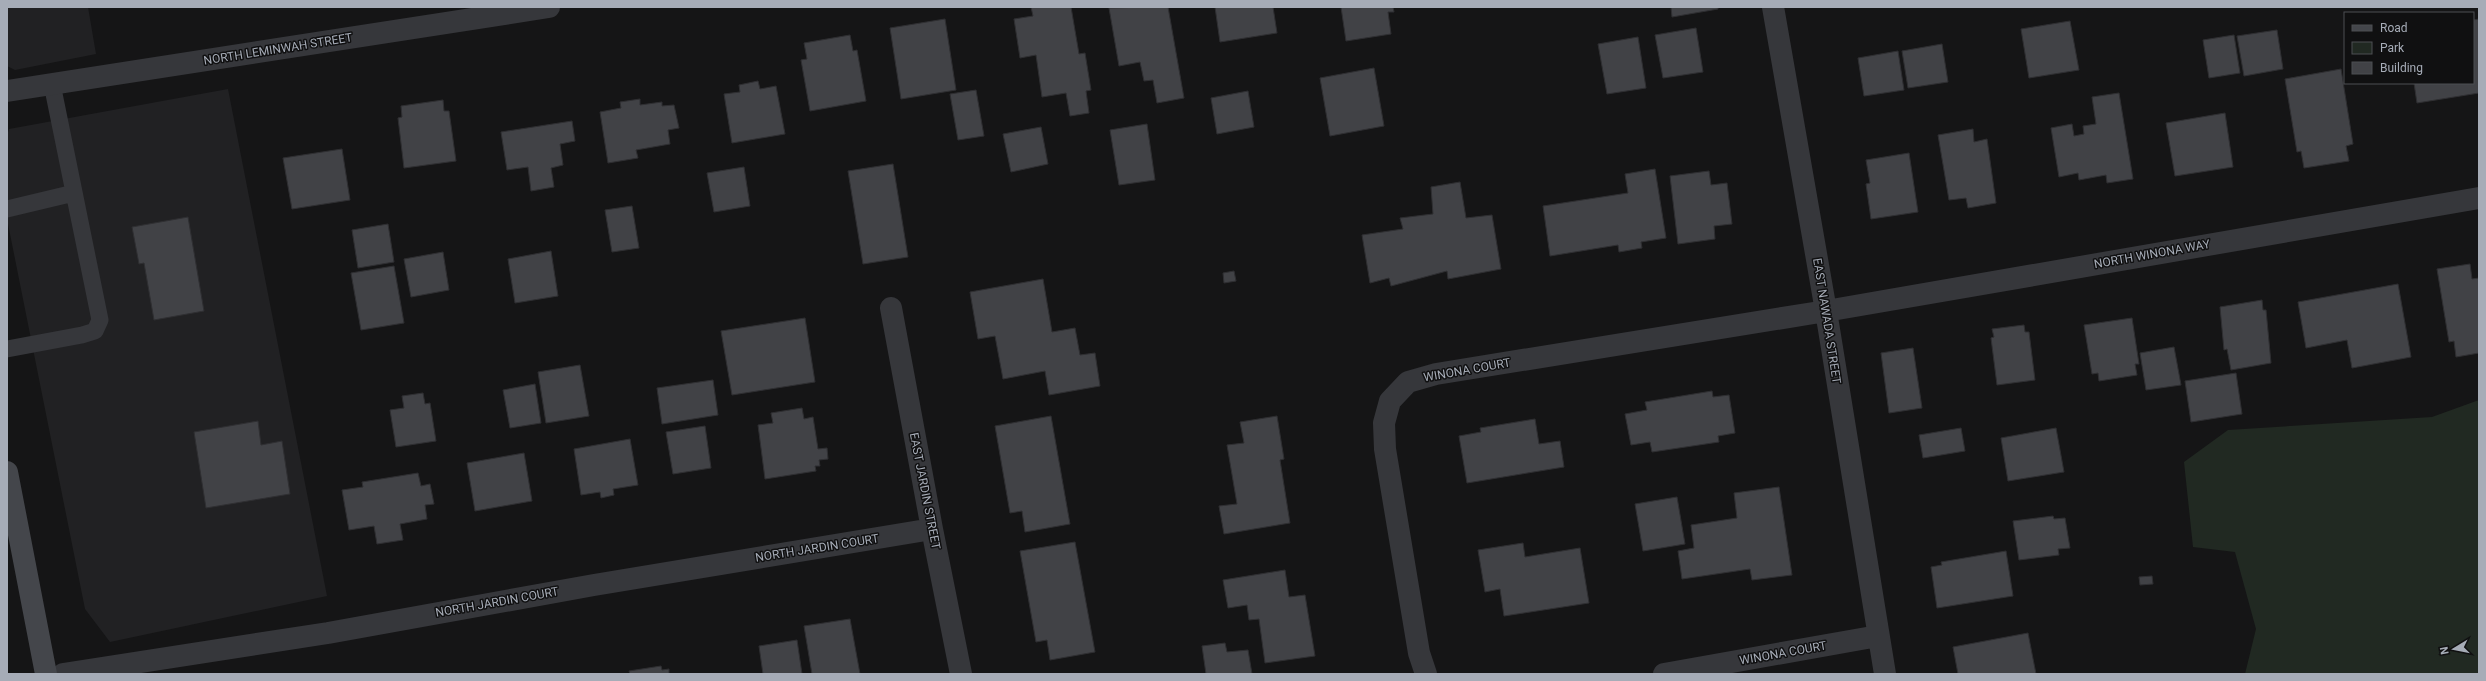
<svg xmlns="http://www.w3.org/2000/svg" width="2486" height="681" font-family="Roboto,sans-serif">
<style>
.built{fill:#212123}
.green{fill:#212922}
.building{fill:#414246;stroke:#2f2f32}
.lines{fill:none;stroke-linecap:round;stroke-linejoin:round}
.lane{stroke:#36373b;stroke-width:17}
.street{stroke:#36373b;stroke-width:22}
.secondary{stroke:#44464b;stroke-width:22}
.labels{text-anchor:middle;stroke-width:3;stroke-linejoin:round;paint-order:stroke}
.street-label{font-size:12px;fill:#a6acb7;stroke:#101011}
</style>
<rect width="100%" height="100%" fill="#151516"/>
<path class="built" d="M7,7H88L96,54L15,70L7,66Z
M228,89L327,596L110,642L85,609L7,219V135L9,129Z"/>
<path class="green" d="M2479,400V674H2245L2256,629L2235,552L2193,547L2184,462L2228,430L2432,417Z"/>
<path class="building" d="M1031,7H1071L1079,54L1085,53L1091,90L1086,91L1089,113L1070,116L1066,93L1042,97L1036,55L1020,58L1014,19L1033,16Z
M1148,7H1168L1184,98L1157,103L1153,80L1144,81L1140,62L1119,66L1109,8Z
M1215,7H1273L1277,33L1220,42Z
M1341,7H1393L1394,12H1388L1391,34L1346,41Z
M1671,7H1718V9L1672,17Z
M945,19L956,90L901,99L890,28Z
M2479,19V93L2417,103L2414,83H2473V20Z
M2070,21L2079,70L2029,78L2021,29Z
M1696,28L1703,72L1663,78L1655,35Z
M2277,30L2283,69L2244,76L2237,36Z
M850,35L853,51L857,50L866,101L810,111L801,60L807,59L804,43Z
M2234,35L2240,73L2209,78L2203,40Z
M1638,37L1646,88L1607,94L1598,44Z
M1942,44L1948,82L1908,88L1902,51Z
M1898,51L1904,90L1864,96L1858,58Z
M1374,68L1384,126L1330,136L1320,78Z
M2341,69L2353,144L2346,146L2349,161L2304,168L2301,151L2297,152L2285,79Z
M758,81L760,89L776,86L785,134L732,143L724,94L740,92L739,85Z
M976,90L984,136L958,140L950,94Z
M1248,91L1254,127L1217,134L1211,98Z
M2119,93L2133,179L2107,183L2106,175L2079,180L2078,173L2059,177L2051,128L2072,124L2074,136L2084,134L2083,126L2096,124L2092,97Z
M640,99V105L662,102V106L674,105L679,128L668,130L670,144L636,150L638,158L608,163L600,112L621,108L620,102Z
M443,100L444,111H449L456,161L404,168L398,118L402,117L401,106Z
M2225,113L2233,167L2175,176L2166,123Z
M572,121L575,141L560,144L563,165L551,168L554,187L531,191L528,167L507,170L501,132Z
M1147,124L1155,180L1119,185L1110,130Z
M1041,127L1048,164L1011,172L1003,134Z
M1973,129L1974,142L1987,139L1996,203L1968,208L1966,198L1949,200L1938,135Z
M342,149L350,200L292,209L283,158Z
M1909,153L1918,212L1871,219L1866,184L1870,183L1866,160Z
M893,164L908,257L863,264L848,171Z
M744,167L750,206L714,212L707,173Z
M1655,169L1666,238L1641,242L1642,248L1619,252L1618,245L1550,256L1543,206L1628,193L1625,174Z
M1709,171L1711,185L1727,183L1732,224L1714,226L1715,239L1678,244L1670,176Z
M1460,182L1466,218L1492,215L1501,269L1448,279L1447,271L1391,286L1389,278L1370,283L1362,235L1403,229L1400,218L1433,214L1431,187Z
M632,206L639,248L612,252L605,210Z
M188,217L204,311L154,320L144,263L139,264L132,227Z
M388,224L394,262L358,268L352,230Z
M551,251L558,296L515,303L508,259Z
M443,252L449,290L411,297L404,259Z
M2470,264L2472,279L2479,278V353L2456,357L2454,341L2449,342L2437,269Z
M394,266L404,323L361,330L351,273Z
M1234,271L1236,281L1224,283L1223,273Z
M1043,279L1052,332L1075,328L1080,355L1095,353L1100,386L1049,395L1045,371L1003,379L995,336L978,339L970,292Z
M2398,284L2411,357L2352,368L2347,340L2306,348L2298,302Z
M2262,300L2263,310H2266L2271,363L2231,370L2227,349L2224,350L2220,307Z
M805,318L815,382L732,395L721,331Z
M2132,318L2139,364H2135L2137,375L2099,381L2098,373L2092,374L2084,325Z
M2024,325L2025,332H2029L2035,380L1997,385L1991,338L1994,337L1992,329Z
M2174,347L2181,385L2146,390L2140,353Z
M1913,348L1922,408L1889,413L1881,353Z
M580,365L589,416L546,423L538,372Z
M2236,373L2242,414L2191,422L2185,381Z
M713,380L718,415L662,424L657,388Z
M535,384L541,423L510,428L503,390Z
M1712,391L1713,397L1729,395L1735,433L1718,436L1719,442L1652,452L1650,442L1631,445L1625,414L1647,410L1645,402Z
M423,393L425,404L430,403L436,441L396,447L390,410L404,408L402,396Z
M802,408L804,419L813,417L818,449L827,448L828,459L819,460L820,466H815L816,471L765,479L758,425L773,423L771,413Z
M1051,416L1070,524L1025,532L1022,511L1010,513L995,426Z
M1277,416L1284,459L1280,460L1290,523L1224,534L1219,506L1237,504L1227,445L1244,443L1240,422Z
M1535,419L1539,444L1560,441L1564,467L1467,483L1459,436L1481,432L1480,428Z
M258,421L261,445L282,441L290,494L206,508L194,432Z
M705,426L711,468L673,474L666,432Z
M1961,428L1965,451L1923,458L1919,435Z
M2056,428L2064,472L2008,481L2001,438Z
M630,439L638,485L613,489L614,495L601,498L600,492L581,495L574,449Z
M524,453L532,501L475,511L467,463Z
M418,473L421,486L430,484L434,504L425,505L427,519L400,524L403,540L377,544L374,526L349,530L342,490L363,487L362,482Z
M1779,487L1792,575L1752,580L1750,569L1682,579L1678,551L1694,548L1691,525L1737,518L1734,493Z
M1677,497L1685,544L1643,551L1635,504Z
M2053,516L2054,519L2065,518L2070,548L2058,549L2059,555L2019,560L2013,521Z
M1075,542L1095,652L1050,660L1047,640L1036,642L1020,551Z
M1523,543L1525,557L1580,548L1589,603L1504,616L1500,589L1485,592L1478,550Z
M2006,551L2013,596L1937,608L1931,567L1942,565L1941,562Z
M1285,570L1289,597L1305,595L1315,656L1265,663L1259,619L1249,620L1247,605L1228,608L1223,580Z
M2152,576L2153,584L2140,585L2139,577Z
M850,619L860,674H812L804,626Z
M2028,633L2036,674H1958L1953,647Z
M797,640L802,674H763L759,646Z
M1225,643L1227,652L1248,650L1252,674H1206L1202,646Z
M661,666L662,670L669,669V674H630L629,671Z"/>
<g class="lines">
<path class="lane" d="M7,209L74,193
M7,349L82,335L95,331L100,320L52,84"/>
<path class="street" d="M1773,7L1826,311L1885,674
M7,91L549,7
M891,308L932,529L961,674
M63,674L328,633L594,585L932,529
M1426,674L1419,653L1385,449L1384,423L1390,401L1408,382L1436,374L1826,311L2479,198
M1664,674L1878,636"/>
<path class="secondary" d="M7,472L46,674"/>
</g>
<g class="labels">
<g class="street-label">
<text transform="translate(278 49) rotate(-9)" y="4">NORTH LEMINWAH STREET</text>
<text transform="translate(2152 254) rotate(-10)" y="4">NORTH WINONA WAY</text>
<text transform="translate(1827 321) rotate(81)" y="4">EAST NAWADA STREET</text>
<text transform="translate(1467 370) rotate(-10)" y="4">WINONA COURT</text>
<text transform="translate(925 491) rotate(79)" y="4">EAST JARDIN STREET</text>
<text transform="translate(817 548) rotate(-9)" y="4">NORTH JARDIN COURT</text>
<text transform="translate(497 602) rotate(-10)" y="4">NORTH JARDIN COURT</text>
<text transform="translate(1783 653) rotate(-10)" y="4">WINONA COURT</text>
</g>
</g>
<rect width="2486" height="681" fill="none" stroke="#a6acb7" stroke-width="16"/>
<rect x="2344" y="12" width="130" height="72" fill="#101011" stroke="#4c4e53"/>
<rect x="2352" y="25" width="20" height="6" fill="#44464b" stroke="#4c4e53"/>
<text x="2380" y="32" font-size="12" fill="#a6acb7">Road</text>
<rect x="2352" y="42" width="20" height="12" fill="#212922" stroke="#4c4e53"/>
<text x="2380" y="52" font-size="12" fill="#a6acb7">Park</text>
<rect x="2352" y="62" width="20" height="12" fill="#414246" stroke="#4c4e53"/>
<text x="2380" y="72" font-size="12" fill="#a6acb7">Building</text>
<g transform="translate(2454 649) rotate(260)" stroke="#101011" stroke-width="3" paint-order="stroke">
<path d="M0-3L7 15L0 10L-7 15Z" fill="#a6acb7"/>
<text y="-6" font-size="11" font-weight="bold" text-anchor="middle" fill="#a6acb7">N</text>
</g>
</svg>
